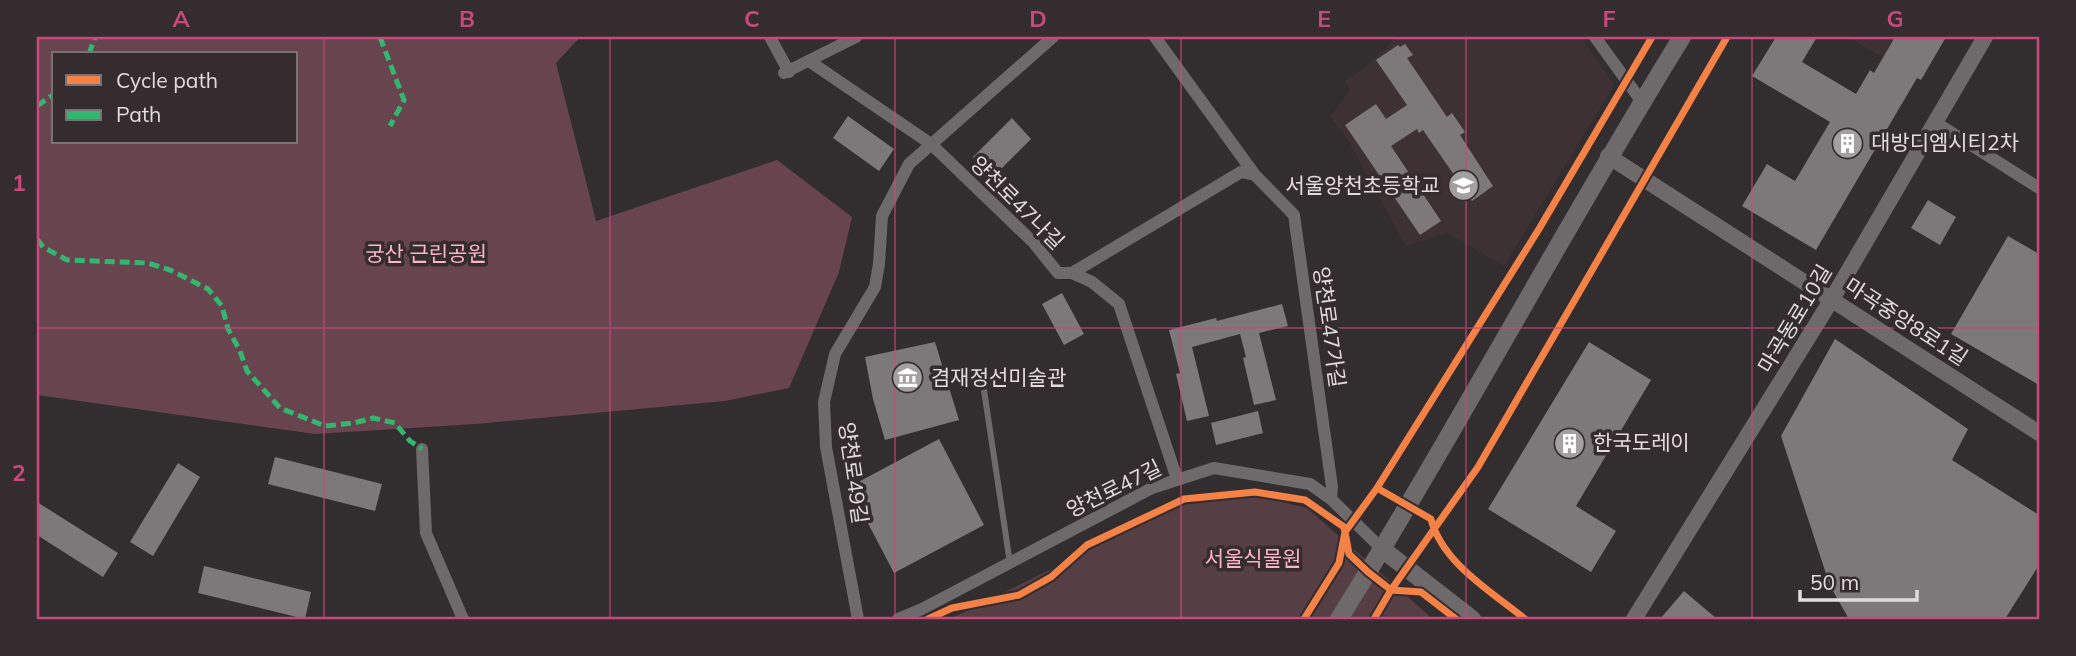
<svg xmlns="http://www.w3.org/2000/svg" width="2076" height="656" font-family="Mulish,'Noto Sans KR',sans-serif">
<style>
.built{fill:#3e3134}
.green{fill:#553e44}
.forest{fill:#68444f;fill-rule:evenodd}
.building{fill:#7d797a}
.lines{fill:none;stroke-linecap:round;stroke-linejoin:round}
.service{stroke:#6e6a6b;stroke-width:6}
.minor{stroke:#6e6a6b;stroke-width:12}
.tertiary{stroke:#6e6a6b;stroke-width:16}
.secondary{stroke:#6e6a6b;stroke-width:18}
.quiet{stroke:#33b770;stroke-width:5;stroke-dasharray:10 5;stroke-linecap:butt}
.cycleway-casing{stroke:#342c2e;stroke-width:11}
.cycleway{stroke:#f48246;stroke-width:7}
.grid{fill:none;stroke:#ca497c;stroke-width:2;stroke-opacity:0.55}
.labels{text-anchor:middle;stroke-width:7;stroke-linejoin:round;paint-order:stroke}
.poi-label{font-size:21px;fill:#e1dcdd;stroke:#342c2e;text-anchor:start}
.street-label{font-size:21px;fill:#e1dcdd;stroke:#342c2e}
.park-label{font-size:21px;fill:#fab3c7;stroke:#342c2e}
.neatline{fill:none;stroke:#ca497c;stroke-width:2.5}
.grid-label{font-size:23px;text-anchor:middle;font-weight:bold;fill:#ca497c}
</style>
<rect width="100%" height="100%" fill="#322e2f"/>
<path class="built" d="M1397,37H1581L1614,85L1504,266L1447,233L1406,246L1348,140L1330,117L1350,90L1345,81L1367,66Z
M1848,37H1945L1921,80Z"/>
<path class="green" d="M1258,496L1307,508L1433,619H950L1189,501Z"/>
<path class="forest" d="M37,37H580L556,63L596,221L777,160L852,217L839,272L789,388L725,401L475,424L315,434L37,395ZM54,54H296V142H54Z"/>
<path class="building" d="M1776,37H1817L1802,62L1856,94L1870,70L1874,73L1895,37H1946L1921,80L1917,78L1816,250L1742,206L1767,164L1795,181L1830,122L1752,76Z
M1405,44L1413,55L1407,58L1447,117L1452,113L1465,132L1460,135L1493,186L1472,201L1423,130L1419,133L1417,129L1391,146L1441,221L1420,235L1345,125L1376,104L1386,119L1407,105L1376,60L1398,45L1400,47Z
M848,116L894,149L879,171L833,138Z
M1012,118L1031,139L993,177L973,157Z
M1928,200L1956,217L1940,245L1911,228Z
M2008,236L2039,254V385L1951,334Z
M1062,293L1084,334L1064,345L1042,304Z
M1282,304L1288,326L1259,333L1276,400L1254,405L1243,358L1246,357L1240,334L1192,347L1209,416L1187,421L1176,374L1180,373L1169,330L1216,318L1217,321Z
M1835,339L1968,429L1952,460L2039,515V565L2005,619H1849L1830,586L1781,436Z
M935,342L959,420L885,440L873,399L865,357Z
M1589,342L1651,380L1576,506L1616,531L1591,572L1488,509Z
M1258,411L1263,433L1216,445L1211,423Z
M939,439L984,525L894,573L849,487Z
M275,457L382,484L375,511L268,484Z
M178,463L200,477L153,556L130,542Z
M37,502L118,553L103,577L37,535Z
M204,566L311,592L305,619L198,593Z
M1684,591L1717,619H1660Z"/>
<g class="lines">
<path class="service" d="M982,377L1010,563"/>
<path class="minor" d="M770,37L789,72
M1155,37L1255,175L1294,215L1332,487L1331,499
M1595,37L1642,102
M809,61L931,144L1033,242L1058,273H1072L1092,282L1119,304L1177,479
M784,73L856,37
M1935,122L2039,188
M1072,273L1241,172L1255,175
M422,449L426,533L463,619
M858,619L826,447L824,402L835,354L875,287L879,264L882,216L909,164L1053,37
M898,619L922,609L1152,488L1214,468L1310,484L1331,499L1382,549"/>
<path class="tertiary" d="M1608,156L2039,433
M1634,619L1832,299L1985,37"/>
<path class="secondary" d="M1382,549L1472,619
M1339,619C1458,428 1564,228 1682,37"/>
<path class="quiet" d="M380,37L404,100L390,126
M89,54L95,37
M37,106L54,94
M37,239L43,247L67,260L148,263L170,270L208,289L222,306L228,329L240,351L247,371L280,408L325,426L354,423L373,418L395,423L410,441L422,449"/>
<defs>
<path id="cycleway" d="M1377,488L1431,519C1442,563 1492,592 1525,619
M928,619L952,608L1019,595L1051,577L1087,545L1184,499L1255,492L1305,500L1344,527L1349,554L1368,572L1391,590L1421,592L1456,619
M1304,619L1339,563L1345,532L1377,488L1539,229L1652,37
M1374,619L1391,590L1478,467L1727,37"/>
</defs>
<use href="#cycleway" class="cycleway-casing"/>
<use href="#cycleway" class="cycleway"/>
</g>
<path class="grid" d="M324,37V619M610,37V619M895,37V619M1181,37V619M1466,37V619M1752,37V619M37,328H2039"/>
<defs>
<symbol id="building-disc" viewBox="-11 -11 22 22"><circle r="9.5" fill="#a49fa0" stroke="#342c2e"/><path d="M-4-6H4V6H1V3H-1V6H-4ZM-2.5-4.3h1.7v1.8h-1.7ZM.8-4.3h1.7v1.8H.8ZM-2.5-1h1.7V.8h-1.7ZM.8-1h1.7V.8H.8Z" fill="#fff"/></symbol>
<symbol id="school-disc" viewBox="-11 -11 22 22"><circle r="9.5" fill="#a49fa0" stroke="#342c2e"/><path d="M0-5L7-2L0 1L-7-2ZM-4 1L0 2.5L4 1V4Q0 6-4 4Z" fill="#fff"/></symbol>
<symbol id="museum-disc" viewBox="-11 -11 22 22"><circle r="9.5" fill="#a49fa0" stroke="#342c2e"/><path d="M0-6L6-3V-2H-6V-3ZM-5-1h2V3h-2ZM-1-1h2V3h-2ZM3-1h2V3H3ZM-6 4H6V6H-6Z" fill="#fff"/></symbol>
</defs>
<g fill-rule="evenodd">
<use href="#building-disc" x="1830" y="126" width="35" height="35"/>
<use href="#school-disc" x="1446" y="168" width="35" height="35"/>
<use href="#museum-disc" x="890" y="360" width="35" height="35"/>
<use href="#building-disc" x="1552" y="426" width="35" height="35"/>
</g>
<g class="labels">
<g class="poi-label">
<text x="1871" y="150">대방디엠시티2차</text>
<text x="1440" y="193" text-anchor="end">서울양천초등학교</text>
<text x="931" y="385">겸재정선미술관</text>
<text x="1593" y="450">한국도레이</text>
</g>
<g class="street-label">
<text transform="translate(1017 203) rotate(45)" y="7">양천로47나길</text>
<text transform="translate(1795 319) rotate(-59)" y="7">마곡동로10길</text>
<text transform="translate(1906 322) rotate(33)" y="7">마곡중앙8로1길</text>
<text transform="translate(1329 327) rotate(82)" y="7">양천로47가길</text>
<text transform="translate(853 473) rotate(82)" y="7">양천로49길</text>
<text transform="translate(1114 489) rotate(-26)" y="7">양천로47길</text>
</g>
<g class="park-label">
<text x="426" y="261">궁산 근린공원</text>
<text x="1253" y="566">서울식물원</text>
</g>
</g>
<rect width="2076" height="656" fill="none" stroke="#342c2e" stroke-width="77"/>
<rect x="52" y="52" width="245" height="91" fill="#342c2e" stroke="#797274" stroke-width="2"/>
<rect x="66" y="75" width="35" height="10" fill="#f48246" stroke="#797274" stroke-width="2"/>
<text x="116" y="88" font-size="21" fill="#e1dcdd">Cycle path</text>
<rect x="66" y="110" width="35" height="10" fill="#33b770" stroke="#797274" stroke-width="2"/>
<text x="116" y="122" font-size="21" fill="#e1dcdd">Path</text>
<path d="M1800 590v10h117v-10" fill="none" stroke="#e1dcdd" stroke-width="3.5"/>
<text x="1810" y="590" font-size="21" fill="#e1dcdd" stroke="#342c2e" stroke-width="5" paint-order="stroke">50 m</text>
<rect x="38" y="38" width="2000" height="580" class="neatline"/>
<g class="grid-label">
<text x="181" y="27">A</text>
<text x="467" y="27">B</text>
<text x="752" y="27">C</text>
<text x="1038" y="27">D</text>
<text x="1324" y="27">E</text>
<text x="1609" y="27">F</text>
<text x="1895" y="27">G</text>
<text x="19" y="191">1</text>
<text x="19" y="481">2</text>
</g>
</svg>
